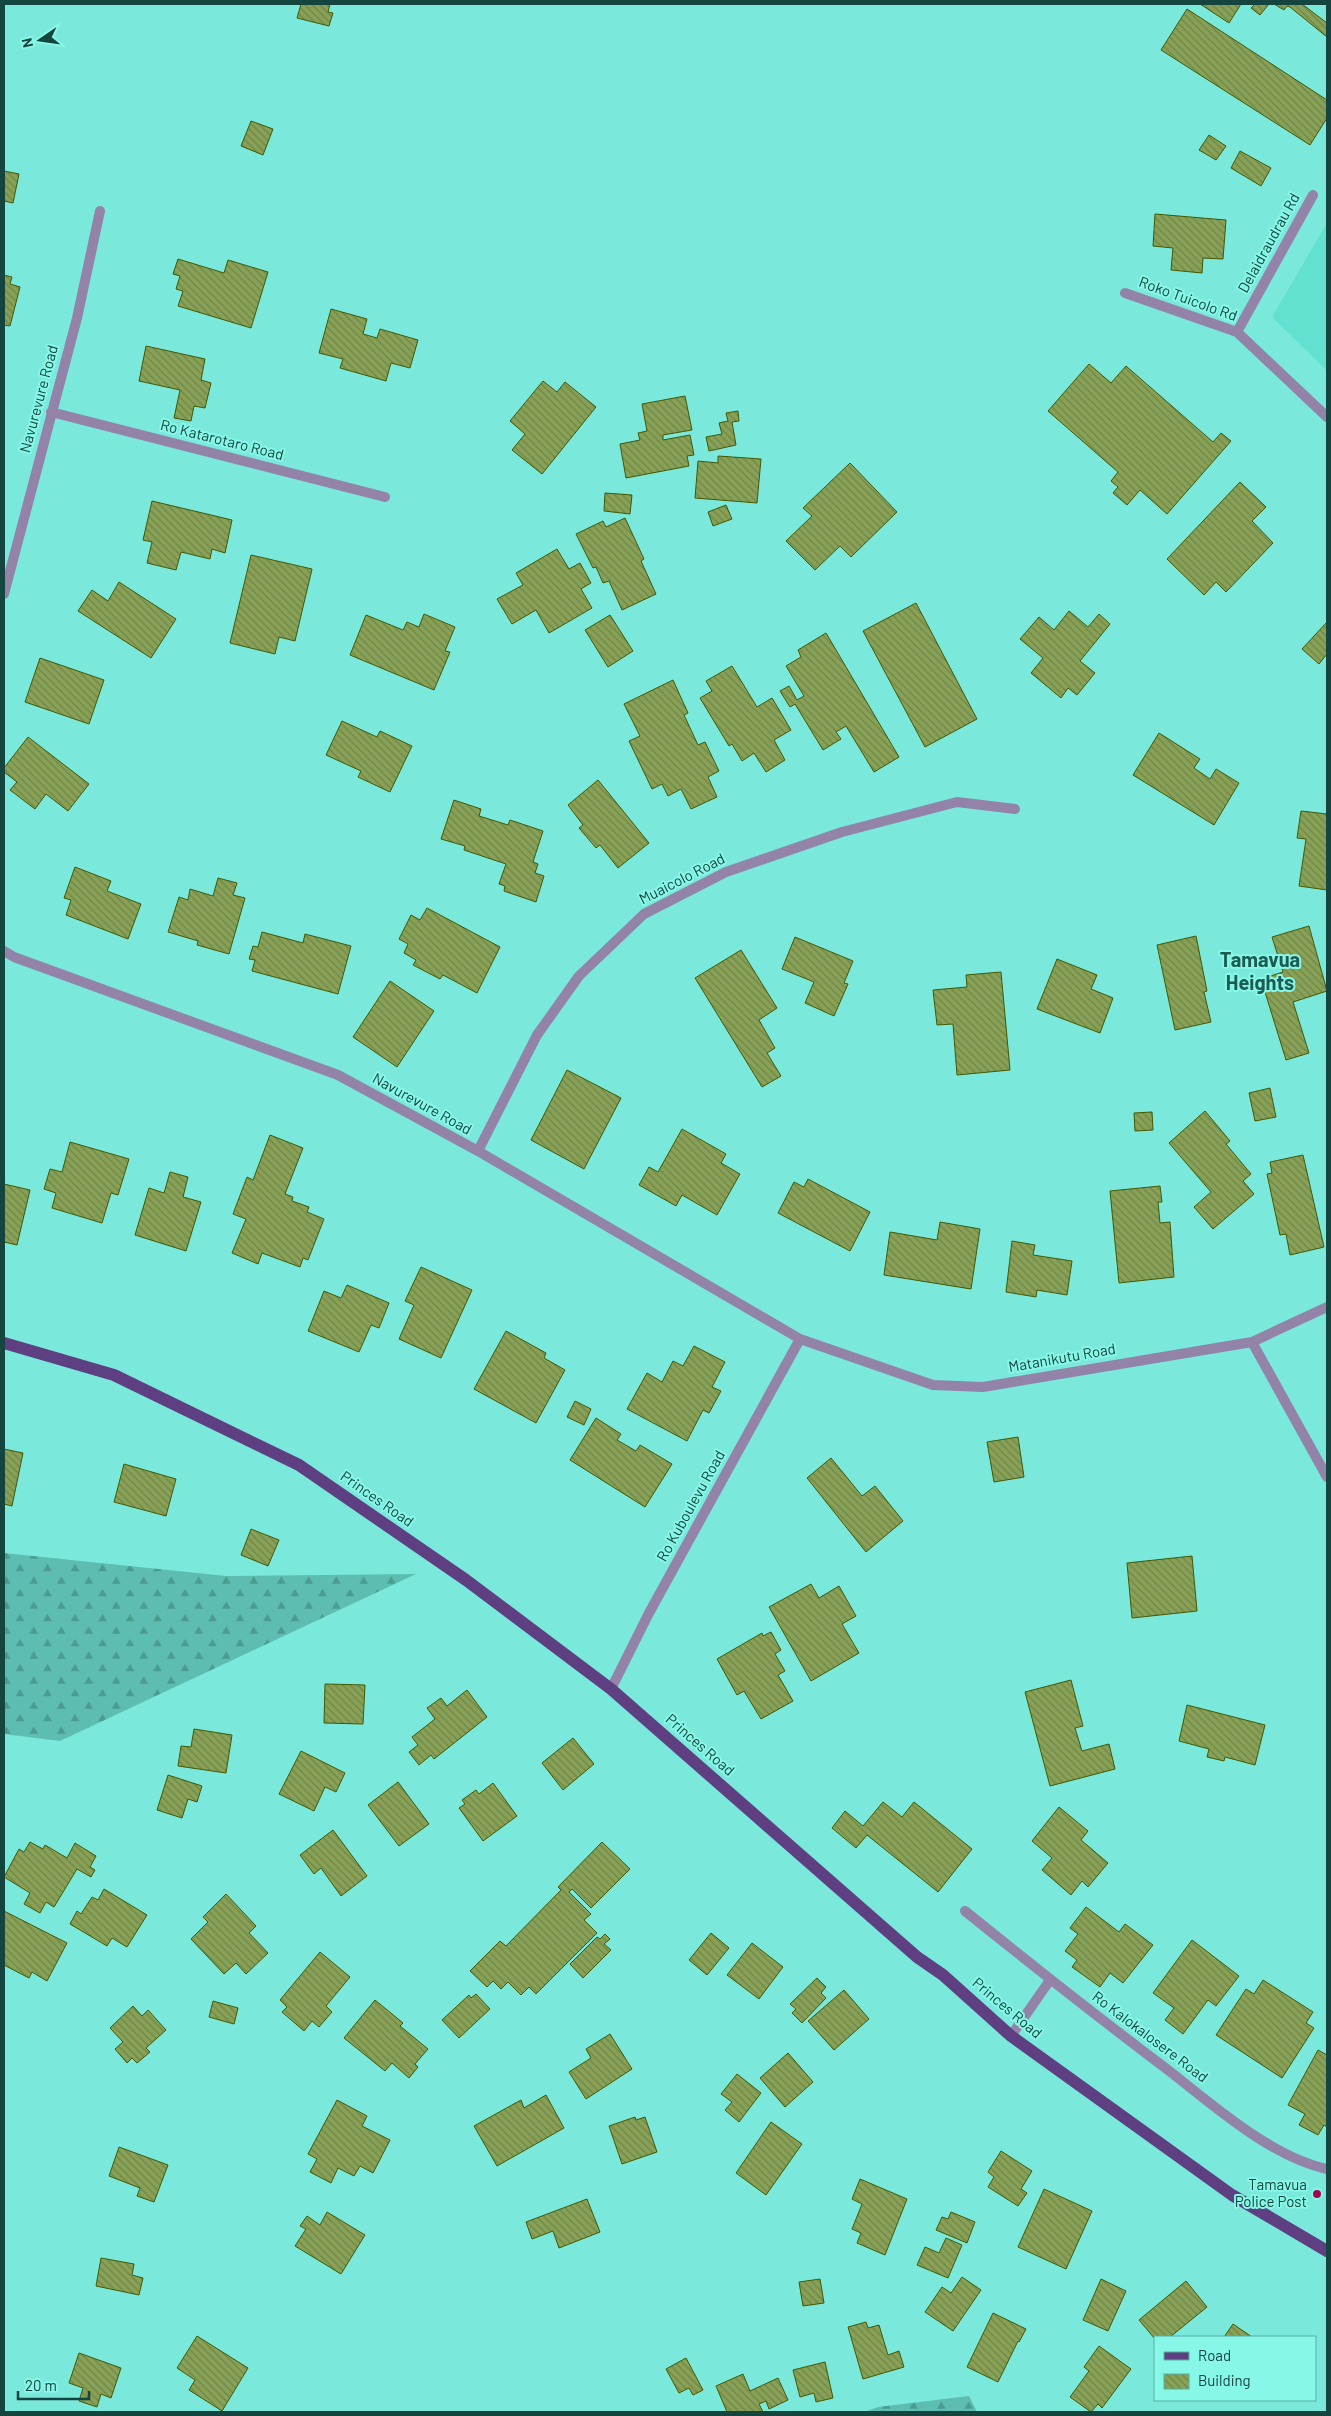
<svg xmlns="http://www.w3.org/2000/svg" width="1331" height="2416" font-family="Barlow,sans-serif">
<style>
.built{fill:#62e1d1}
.forest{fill:url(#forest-firs)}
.building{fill:url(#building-back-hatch);stroke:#435802}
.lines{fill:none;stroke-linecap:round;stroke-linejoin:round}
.service{stroke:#9383a8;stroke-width:10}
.minor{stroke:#9383a8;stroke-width:10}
.primary{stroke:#5e3f81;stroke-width:12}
.poi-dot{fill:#a1084b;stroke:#87f7e8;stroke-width:2}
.labels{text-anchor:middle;stroke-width:4;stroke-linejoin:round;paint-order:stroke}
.street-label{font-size:15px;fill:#14453f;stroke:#87f7e8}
.poi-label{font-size:15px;fill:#14453f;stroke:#87f7e8;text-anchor:end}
.district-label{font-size:20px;font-weight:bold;fill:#1c5a52;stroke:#87f7e8}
</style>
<defs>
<pattern id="forest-firs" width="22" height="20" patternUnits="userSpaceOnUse" patternTransform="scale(1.25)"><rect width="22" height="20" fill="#5dbdb1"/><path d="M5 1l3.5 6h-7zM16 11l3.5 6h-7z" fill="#4c9b91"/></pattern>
<pattern id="building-back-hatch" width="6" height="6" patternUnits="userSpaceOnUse" patternTransform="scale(1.25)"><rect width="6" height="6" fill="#88a156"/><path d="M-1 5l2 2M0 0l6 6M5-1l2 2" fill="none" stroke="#6e8549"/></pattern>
</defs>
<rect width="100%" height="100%" fill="#7ae9db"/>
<path class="built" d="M1327,223V371L1272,317Z"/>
<path class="forest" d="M4,1553L226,1576L416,1574L60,1741L4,1734Z
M969,2396L977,2412H864L878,2407Z"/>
<path class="building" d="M301,4H330L328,12L333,13L329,26L297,18Z
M1200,4H1241L1229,23Z
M1255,4H1269L1260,15L1251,8Z
M1274,4H1302L1327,23V37L1290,7L1287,6L1284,10Z
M1187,9L1327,100V118L1310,145L1161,50Z
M251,121L273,129L263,155L241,146Z
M1209,135L1226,146L1216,160L1199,150Z
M1240,151L1271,168L1261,186L1231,168Z
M4,171L19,174L13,203L4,201Z
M1155,214L1226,220L1223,259L1203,258L1202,273L1171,270L1173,248L1153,246Z
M178,259L224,273L228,260L268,272L251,328L178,306L183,291L176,289L180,276L173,274Z
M4,275L12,277L10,284L20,287L10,326L4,325Z
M331,309L367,319L363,334L377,338L380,329L418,340L410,368L391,363L386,381L340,368L343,359L319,353Z
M146,346L205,359L201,380L211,383L205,408L194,406L191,421L174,418L180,390L139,381Z
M1089,364L1111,383L1126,366L1213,442L1221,433L1231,441L1167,514L1140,490L1127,505L1113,493L1118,487L1111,481L1118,472L1048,411Z
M543,381L557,392L565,382L596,407L542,474L512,450L525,434L510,421Z
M685,396L692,430L663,435V440L690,435L694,455L687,456L689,466L626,478L620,444L640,440L638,433L647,431L642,404Z
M738,411L739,421L732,422L736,445L709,451L706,437L722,434L719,423L728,421L726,413Z
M718,456L761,459L757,503L695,498L698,461L718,463Z
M850,463L897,512L851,557L840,546L815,570L786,541L812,516L803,508Z
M1240,482L1266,507L1252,521L1273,543L1226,592L1216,582L1204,595L1167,559Z
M605,493L632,495L630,514L604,511Z
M152,501L232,520L225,553L212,549L210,559L181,552L176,570L147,563L152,542L143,540Z
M726,505L732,519L713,526L708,512Z
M625,518L644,559L641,561L656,594L622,610L609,581L603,583L596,567L593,568L576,534L603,521L606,527Z
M557,549L569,569L580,563L591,583L581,589L592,608L549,633L536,610L512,624L497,599L523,585L516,573Z
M251,555L312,569L295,641L279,637L275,654L230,643Z
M119,582L176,619L151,658L78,611L92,590L108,601Z
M916,603L977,719L925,747L863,631Z
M1069,611L1088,627L1099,614L1110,624L1080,661L1095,673L1077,695L1068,688L1061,698L1031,673L1043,658L1020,639L1039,617L1054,630Z
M424,614L455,627L445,651L450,652L434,690L350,655L366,615L403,630L407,622L419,627Z
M610,615L633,651L608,667L585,630Z
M1327,622V654L1319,664L1302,649Z
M826,633L899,757L874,772L846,726L836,732L841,739L823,750L795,704L790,707L780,691L789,686L797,700L804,696L786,666L801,657L798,650Z
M40,658L104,680L89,724L25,702Z
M732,666L757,707L772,698L791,730L774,740L785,760L766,772L754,753L742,761L732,744L729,746L700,698L712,691L706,681Z
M673,680L688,713L684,715L698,745L705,742L719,771L708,777L717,797L691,809L681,789L668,796L662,784L652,789L629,741L640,736L624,704Z
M342,721L377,737L380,731L412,746L390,792L358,777L361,771L326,755Z
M1159,733L1200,759L1194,768L1210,779L1216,769L1239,783L1214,825L1133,775Z
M28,737L89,784L68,811L46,794L35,809L10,790L17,782L4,772V768Z
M598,780L649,843L618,868L600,845L596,848L579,828L583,825L568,805Z
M454,800L481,809L479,816L508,825L510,820L543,831L533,862L538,864L535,873L544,876L536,902L504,891L505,886L499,884L506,864L464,850L465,846L441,839Z
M1301,811L1327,814V890L1299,886L1306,839L1297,838Z
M75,867L111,881L107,891L141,904L128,939L66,915L71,900L64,898Z
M218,878L237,883L233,895L245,898L229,954L197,945L198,941L168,932L179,897L188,900L190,889L213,896Z
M427,908L500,947L477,993L443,975L440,979L413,965L416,960L404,953L408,944L399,939L411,915L420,920Z
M1309,926L1327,991L1293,1002L1309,1053L1286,1060L1261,979L1283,972L1272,937Z
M262,932L303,943L305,934L351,946L338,994L252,971L255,960L249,959L253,946L258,947Z
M1196,936L1207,991L1204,992L1211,1022L1175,1030L1157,945Z
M795,937L853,961L844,983L848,984L834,1016L805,1003L814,982L782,969Z
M741,950L777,1008L759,1020L775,1048L767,1053L781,1076L762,1087L695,978Z
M1057,959L1097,975L1091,989L1113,998L1100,1033L1037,1009Z
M1001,972L1010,1070L957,1075L953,1024L937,1025L933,990L967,987L966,975Z
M390,981L434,1011L397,1067L353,1037Z
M567,1070L621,1098L584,1169L531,1140Z
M1270,1088L1276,1117L1255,1121L1249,1093Z
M1205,1111L1230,1141L1226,1144L1251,1174L1243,1181L1254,1194L1213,1229L1194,1207L1211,1192L1169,1143Z
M1152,1112L1153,1130L1135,1131L1134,1113Z
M682,1129L726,1154L721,1163L740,1174L717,1215L682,1195L676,1206L639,1185L649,1167L658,1172Z
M270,1135L303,1148L285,1194L293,1197L292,1201L309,1207L307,1212L324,1219L308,1260L303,1258L300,1267L262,1253L258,1264L232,1253L246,1219L233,1214L247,1177L253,1180Z
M70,1142L129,1159L118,1195L111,1193L102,1223L52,1208L56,1193L44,1189L50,1169L62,1172Z
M1303,1155L1324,1247L1290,1255L1286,1234L1280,1235L1267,1174L1272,1173L1270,1162Z
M170,1172L188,1177L183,1197L201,1202L186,1251L135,1235L149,1188L164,1193Z
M808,1179L870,1212L850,1251L778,1213L794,1182L804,1187Z
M4,1184L30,1190L17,1245L4,1242Z
M1160,1186L1162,1202H1158L1160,1223L1170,1222L1174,1277L1119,1283L1110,1191Z
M940,1222L980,1229L971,1289L884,1275L890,1232L937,1240Z
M1012,1241L1035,1245L1033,1255L1072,1261L1067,1295L1037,1290L1036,1297L1006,1292Z
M421,1267L472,1290L441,1358L399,1339L414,1305L405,1301Z
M347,1285L389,1303L379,1328L371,1325L359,1352L308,1331L324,1291L341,1298Z
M506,1331L546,1353L544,1358L565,1370L536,1423L474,1389Z
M694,1346L725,1362L712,1387L721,1391L709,1413L703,1410L687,1441L627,1409L647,1373L662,1382L673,1361L683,1366Z
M575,1401L591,1409L584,1425L567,1417Z
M596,1418L621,1434L617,1440L636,1451L640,1445L672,1464L645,1507L570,1460Z
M1018,1437L1024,1477L994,1482L987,1442Z
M4,1449L23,1453L12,1506L4,1504Z
M831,1458L862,1496L875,1486L903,1521L866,1552L807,1478Z
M124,1464L176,1479L166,1516L114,1502Z
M251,1529L279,1540L268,1566L241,1555Z
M1192,1556L1197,1611L1132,1618L1127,1563Z
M811,1584L819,1598L839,1586L856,1616L842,1624L859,1653L811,1681L769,1607Z
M771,1632L781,1650L775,1654L785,1671L778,1675L793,1701L761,1719L744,1691L737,1695L717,1659L762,1633L763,1636Z
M1071,1680L1083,1726L1075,1728L1082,1751L1109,1744L1115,1769L1050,1786L1025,1692Z
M325,1684L365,1685L363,1724L324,1723Z
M467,1690L487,1717L434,1759L431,1755L419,1765L409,1752L418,1745L412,1737L435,1719L427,1708L441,1698L447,1706Z
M1187,1705L1265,1725L1255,1765L1225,1757L1224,1761L1207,1757L1209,1749L1179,1741Z
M194,1729L232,1735L226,1773L178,1766L181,1746L191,1747Z
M573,1738L594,1764L563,1790L542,1763Z
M301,1751L345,1773L336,1792L325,1787L314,1811L279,1794Z
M168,1775L202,1786L197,1802L188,1799L182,1818L157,1810Z
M398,1782L429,1824L399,1846L368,1805Z
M493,1783L517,1816L483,1841L459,1808L465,1804L462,1800L476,1790L479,1794Z
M883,1802L902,1817L914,1802L972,1849L938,1892L867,1835L856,1848L832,1828L845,1811L863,1826Z
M1059,1807L1088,1831L1081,1840L1108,1863L1088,1887L1082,1881L1071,1895L1042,1870L1052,1858L1032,1841Z
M333,1830L367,1876L341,1896L321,1868L314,1874L300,1855Z
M30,1842L43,1849L45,1845L67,1858L75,1843L96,1856L90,1867L95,1870L91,1877L77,1869L54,1907L46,1902L40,1913L24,1904L30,1893L4,1877L19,1849L24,1852Z
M602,1842L630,1869L591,1908L572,1889L569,1892L591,1914L584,1920L597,1933L536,1994L529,1987L521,1995L508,1982L501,1989L493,1981L487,1987L470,1971L500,1941L506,1946L561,1890L558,1887Z
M104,1889L147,1915L127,1947L112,1938L107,1946L70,1924L77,1911L81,1914L92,1897L98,1900Z
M226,1894L256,1926L249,1933L268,1953L246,1974L236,1963L224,1974L191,1939L208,1922L203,1917Z
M1086,1907L1119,1932L1125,1924L1153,1945L1123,1983L1110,1973L1100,1987L1072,1967L1077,1960L1065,1951L1078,1934L1070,1928Z
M4,1911L67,1943L47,1981L32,1972L29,1978L4,1965Z
M711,1933L729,1948L707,1975L689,1960Z
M605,1934L610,1939L604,1944L611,1950L583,1978L570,1964L597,1937L600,1939Z
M1192,1940L1239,1976L1216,2006L1208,2000L1183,2034L1165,2020L1174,2008L1153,1993Z
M752,1943L783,1967L759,1999L727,1975Z
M320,1952L350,1977L326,2006L332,2012L319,2027L312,2021L304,2031L282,2012L287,2007L280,2000Z
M817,1978L826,1987L821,1993L826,1998L802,2023L792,2013L796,2009L790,2004Z
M1263,1980L1313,2012L1306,2023L1314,2028L1282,2078L1216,2035L1246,1989L1254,1994Z
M844,1990L869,2019L834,2050L808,2021Z
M476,1994L490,2009L459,2038L442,2020L469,1995L471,1998Z
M375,2000L403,2023L400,2026L428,2049L415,2064L418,2067L409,2078L392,2063L385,2071L344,2038Z
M213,2001L238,2008L234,2024L209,2017Z
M133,2006L142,2016L148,2010L166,2030L146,2048L150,2052L137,2063L132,2058L127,2063L115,2049L123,2042L110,2028Z
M610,2034L632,2069L586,2099L569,2072L591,2058L586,2049Z
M1318,2050L1327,2055V2127L1324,2125L1318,2135L1299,2125L1305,2114L1288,2105Z
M788,2053L813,2082L785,2107L760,2078Z
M737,2074L761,2093L739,2122L725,2110L732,2102L721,2094Z
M546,2095L564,2128L497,2166L474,2126L521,2100L524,2108Z
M337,2100L367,2116L362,2126L390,2140L373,2173L360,2166L354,2176L338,2168L331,2183L310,2172L317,2159L308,2154Z
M635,2117L636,2120L645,2117L657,2152L622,2164L609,2126Z
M771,2122L802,2144L766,2195L736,2173Z
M119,2147L168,2165L154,2202L137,2196L140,2188L109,2176Z
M1001,2151L1032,2171L1021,2189L1027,2193L1018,2206L988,2187L994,2177L988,2172Z
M860,2179L907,2199L885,2255L857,2243L861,2233L852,2229L862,2204L852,2199Z
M1044,2189L1092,2211L1066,2269L1018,2247Z
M587,2199L600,2232L559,2248L553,2231L532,2239L526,2222Z
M327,2212L365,2235L341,2274L295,2246L306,2229L300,2226L307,2216L320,2225Z
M951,2212L975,2222L967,2243L936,2230L942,2217L948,2219Z
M946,2238L962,2245L948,2278L917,2265L925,2247L939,2253Z
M101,2258L134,2264L132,2275L143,2278L139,2295L96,2286Z
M962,2277L981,2290L953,2331L925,2312L942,2287L951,2293Z
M820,2279L824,2303L803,2306L799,2282Z
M1101,2279L1126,2291L1108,2331L1083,2320Z
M1186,2281L1207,2307L1170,2337H1155V2339L1139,2320Z
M993,2313L1026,2329L1019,2342L1018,2341L998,2382L967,2367Z
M866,2322L868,2328L879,2325L888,2355L899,2351L904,2367L863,2379L848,2327Z
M1233,2324L1252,2337H1224Z
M197,2336L248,2368L222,2411L189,2390L195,2380L177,2368Z
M1099,2346L1131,2369L1102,2408L1098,2404L1091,2412L1070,2397L1089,2371L1084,2367Z
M79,2353L121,2368L111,2398L101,2394L97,2407L79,2401L83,2388L69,2383Z
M686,2358L703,2390L693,2395L689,2388L679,2393L666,2369Z
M825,2362L833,2398L816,2402L814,2393L800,2397L793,2370Z
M743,2374L750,2391L778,2378L788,2400L769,2409L766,2401L759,2404L763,2412H727L716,2386Z"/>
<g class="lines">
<path class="service" d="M1011,2036L1050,1980"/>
<path class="minor" d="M1125,293L1237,332L1327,417
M1237,332L1313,195
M51,412L385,497
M4,594L77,318L100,211
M4,951L14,957L338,1075L478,1151L800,1339L933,1385L983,1387L1252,1342L1327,1307
M478,1151L537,1035L579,976L644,914L726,872L842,832L957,802L1015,809
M1252,1342L1327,1477
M611,1689L649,1613L800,1339
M965,1911C1032,1965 1099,2018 1168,2070C1213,2105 1271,2157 1327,2169"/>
<path class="primary" d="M4,1343L114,1375L299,1465L466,1580L611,1689L917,1957L943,1975L1011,2036L1232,2195L1327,2251"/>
</g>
<circle class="poi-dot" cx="1317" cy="2194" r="5"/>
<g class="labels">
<g class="street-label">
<text transform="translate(1269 243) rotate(-61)" y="5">Delaidraudrau Rd</text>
<text transform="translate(1188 299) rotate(20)" y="5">Roko Tuicolo Rd</text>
<text transform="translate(39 399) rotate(-75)" y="5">Navurevure Road</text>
<text transform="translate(222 440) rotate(14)" y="5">Ro Katarotaro Road</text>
<text transform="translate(682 879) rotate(-27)" y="5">Muaicolo Road</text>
<text transform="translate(422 1104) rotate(29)" y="5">Navurevure Road</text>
<text transform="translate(1062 1358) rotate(-10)" y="5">Matanikutu Road</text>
<text transform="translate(377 1499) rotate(35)" y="5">Princes Road</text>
<text transform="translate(691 1506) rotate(-61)" y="5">Ro Kuboulevu Road</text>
<text transform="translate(700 1745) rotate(41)" y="5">Princes Road</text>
<text transform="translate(1007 2008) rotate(40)" y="5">Princes Road</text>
<text transform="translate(1150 2037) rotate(37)" y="5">Ro Kalokalosere Road</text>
</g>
<g class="poi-label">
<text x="1307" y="2190">Tamavua<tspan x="1307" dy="17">Police Post</tspan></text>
</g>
<g class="district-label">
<text x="1260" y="967">Tamavua<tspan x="1260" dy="23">Heights</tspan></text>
</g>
</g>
<rect width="1331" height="2416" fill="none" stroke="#14453f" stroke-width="10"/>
<rect x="1154" y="2336" width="162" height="65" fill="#87f7e8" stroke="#59b0a4"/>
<rect x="1164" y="2352" width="25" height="8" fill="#5e3f81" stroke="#59b0a4"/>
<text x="1198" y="2361" font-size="15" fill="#14453f">Road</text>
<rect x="1164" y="2374" width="25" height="15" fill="url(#building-back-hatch)" stroke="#59b0a4"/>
<text x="1198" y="2386" font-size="15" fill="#14453f">Building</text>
<g transform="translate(40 40) rotate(257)" stroke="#87f7e8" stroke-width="4" paint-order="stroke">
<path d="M0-4L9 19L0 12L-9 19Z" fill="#14453f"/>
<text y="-8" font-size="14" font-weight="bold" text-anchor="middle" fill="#14453f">N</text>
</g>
<path d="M18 2391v8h71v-8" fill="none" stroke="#14453f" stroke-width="2.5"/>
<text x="25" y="2391" font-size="15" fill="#14453f" stroke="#87f7e8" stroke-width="4" paint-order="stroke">20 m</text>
</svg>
